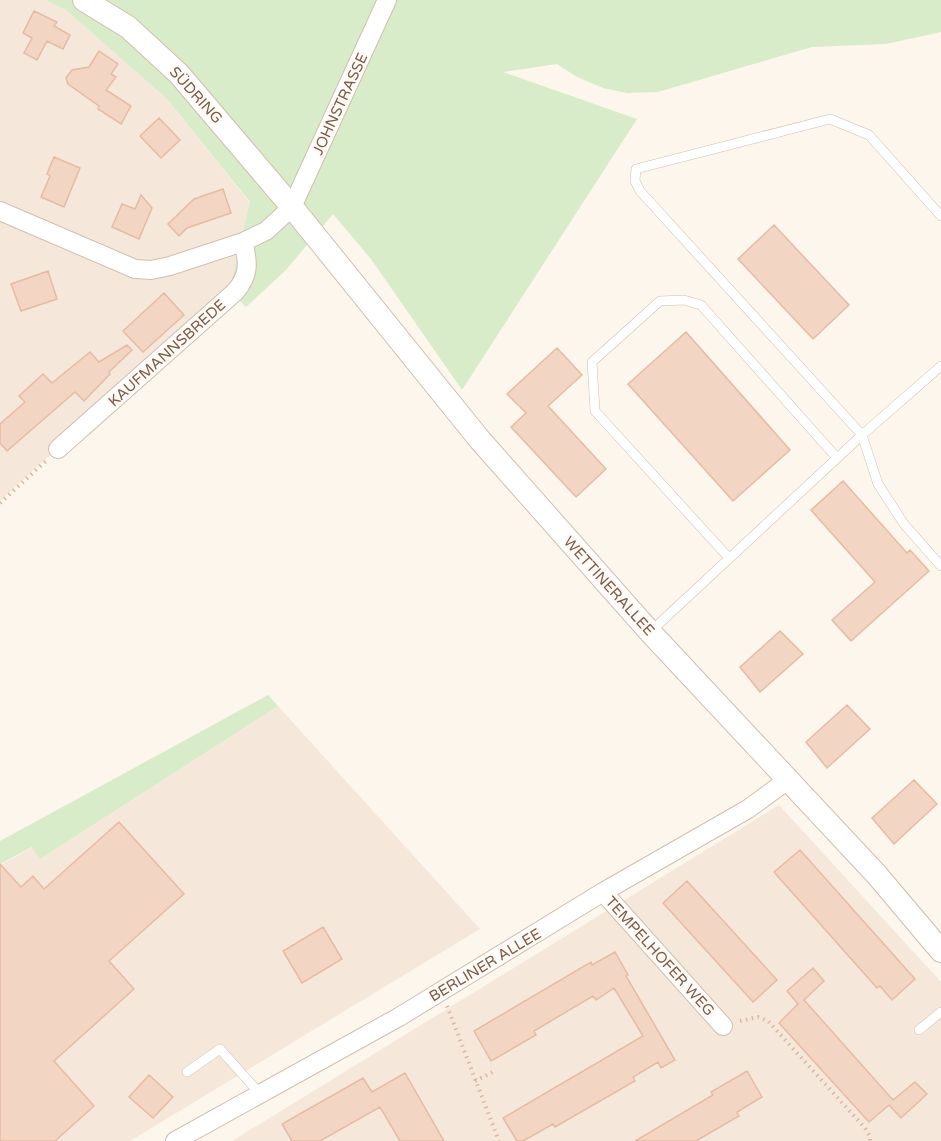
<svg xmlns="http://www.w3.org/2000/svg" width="941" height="1141" font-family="'Varela Round',sans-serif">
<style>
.residential{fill:#f5e8da}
.green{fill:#d8ecc9}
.building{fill:#f3d5c3;stroke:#e6bba3;stroke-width:1.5}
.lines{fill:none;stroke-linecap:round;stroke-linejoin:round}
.service-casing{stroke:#d1beb0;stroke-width:10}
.minor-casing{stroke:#d1beb0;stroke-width:20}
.tertiary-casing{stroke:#d1beb0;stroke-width:24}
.path{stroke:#d9b8a5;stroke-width:4;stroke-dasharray:1.5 4.5;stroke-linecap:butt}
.service{stroke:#fff;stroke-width:9}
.minor{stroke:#fff;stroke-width:18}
.tertiary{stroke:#fff;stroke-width:22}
.labels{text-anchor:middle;stroke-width:5;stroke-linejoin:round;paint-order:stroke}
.street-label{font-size:15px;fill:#7a5c4d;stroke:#fffaf3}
</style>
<rect width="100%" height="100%" fill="#fdf6ec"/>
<path class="residential" d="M0,0H45L66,10L167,99L250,203L229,291L0,501Z
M278,706L480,929L130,1141H0V865L33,847L40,859Z
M779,805L941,982V1141H232Z"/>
<path class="green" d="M45,0H941V32L886,44L812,47L658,92L627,93L603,88L577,77L557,64L503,72L637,119L462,390L371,259L333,214L286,270L246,307L229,291L250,202L167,99L66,10Z
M268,695L278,706L40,859L32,847L0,864V841Z"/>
<path class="building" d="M34,11L57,22L54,26L70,35L63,49L47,41L37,60L24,53L32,38L23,33Z
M99,51L118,64L111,74L116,77L106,90L131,106L121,124L98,109L99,106L68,84L66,78L72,70L89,67Z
M159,118L180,140L161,158L140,136Z
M54,157L80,168L64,207L41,197L50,176L47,174Z
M223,189L231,213L187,228L179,236L168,224L194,199Z
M141,195L152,208L139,239L112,227L122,204L135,209Z
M774,225L849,305L813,339L738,259Z
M48,271L57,299L21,311L11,284Z
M164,293L184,315L143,352L123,331Z
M686,332L790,450L733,501L628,384Z
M127,345L132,350L109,372L110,374L84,401L75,392L7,451L0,443V424L25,402L19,396L43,374L52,383L90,352L99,362Z
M557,348L582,375L548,406L606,469L576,497L511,427L526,413L507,394Z
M843,481L907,553L910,550L929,571L851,641L832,620L875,582L811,510Z
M780,631L803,654L760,692L740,667Z
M847,705L870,729L827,768L806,742Z
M914,780L937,804L894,844L872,818Z
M119,822L184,894L109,961L134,989L54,1061L94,1106L55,1141H0V864L21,887L33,876L44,889Z
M800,850L915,979L892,1000L880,986L877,988L774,872Z
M687,881L777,980L753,1002L663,903Z
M323,927L342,959L302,983L283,951Z
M615,952L628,975L626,976L675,1060L661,1068L658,1062L633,1077L635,1081L555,1127L553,1124L523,1141H517L503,1118L643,1036L614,988L596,1000L593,996L534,1031L536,1035L491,1061L474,1031L591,962L592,965Z
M813,968L824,981L804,1000L893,1100L915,1082L927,1094L901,1118L889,1105L869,1122L779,1023L798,1004L787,991Z
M747,1071L762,1097L737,1112L739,1116L696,1141H635L713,1095L711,1092Z
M405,1073L444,1141H400L380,1107L320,1141H292L282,1124L363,1078L372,1092Z
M149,1075L173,1097L153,1118L129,1097Z"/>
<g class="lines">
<defs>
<path id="service" d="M941,366L862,435L878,484L904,524L941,566
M729,558L595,411L592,362L660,301L684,300L701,305L837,458
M650,632L862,435L640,191L635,181L636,169L830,119L869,135L941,216
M919,1030L941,1012
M187,1072L220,1049L260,1094"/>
<path id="minor" d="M0,211L135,269L151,270L170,266L243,242L266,231L292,207L387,0
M58,449L235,292C249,276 249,263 243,242
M603,892L723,1026
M175,1141L399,1017L603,892L748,809L789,779"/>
<path id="tertiary" d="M84,0L128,27L179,74L292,207L480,440L650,632L877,875L941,951"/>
</defs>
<use href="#service" class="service-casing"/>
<use href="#minor" class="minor-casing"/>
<use href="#tertiary" class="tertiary-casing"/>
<path class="path" d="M0,503L46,461
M447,1006L499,1141
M740,1021L758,1017L768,1021L865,1128L870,1137V1141
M475,1081L493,1072"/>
<use href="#service" class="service"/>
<use href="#minor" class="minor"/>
<use href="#tertiary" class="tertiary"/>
</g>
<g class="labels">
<g class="street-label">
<text transform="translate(196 95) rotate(48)" y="5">SÜDRING</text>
<text transform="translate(340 104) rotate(-65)" y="5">JOHNSTRASSE</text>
<text transform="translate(167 353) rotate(-42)" y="5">KAUFMANNSBREDE</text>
<text transform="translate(609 586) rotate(48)" y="5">WETTINERALLEE</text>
<text transform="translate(660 956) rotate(48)" y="5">TEMPELHOFER WEG</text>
<text transform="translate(485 965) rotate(-31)" y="5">BERLINER ALLEE</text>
</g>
</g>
</svg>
